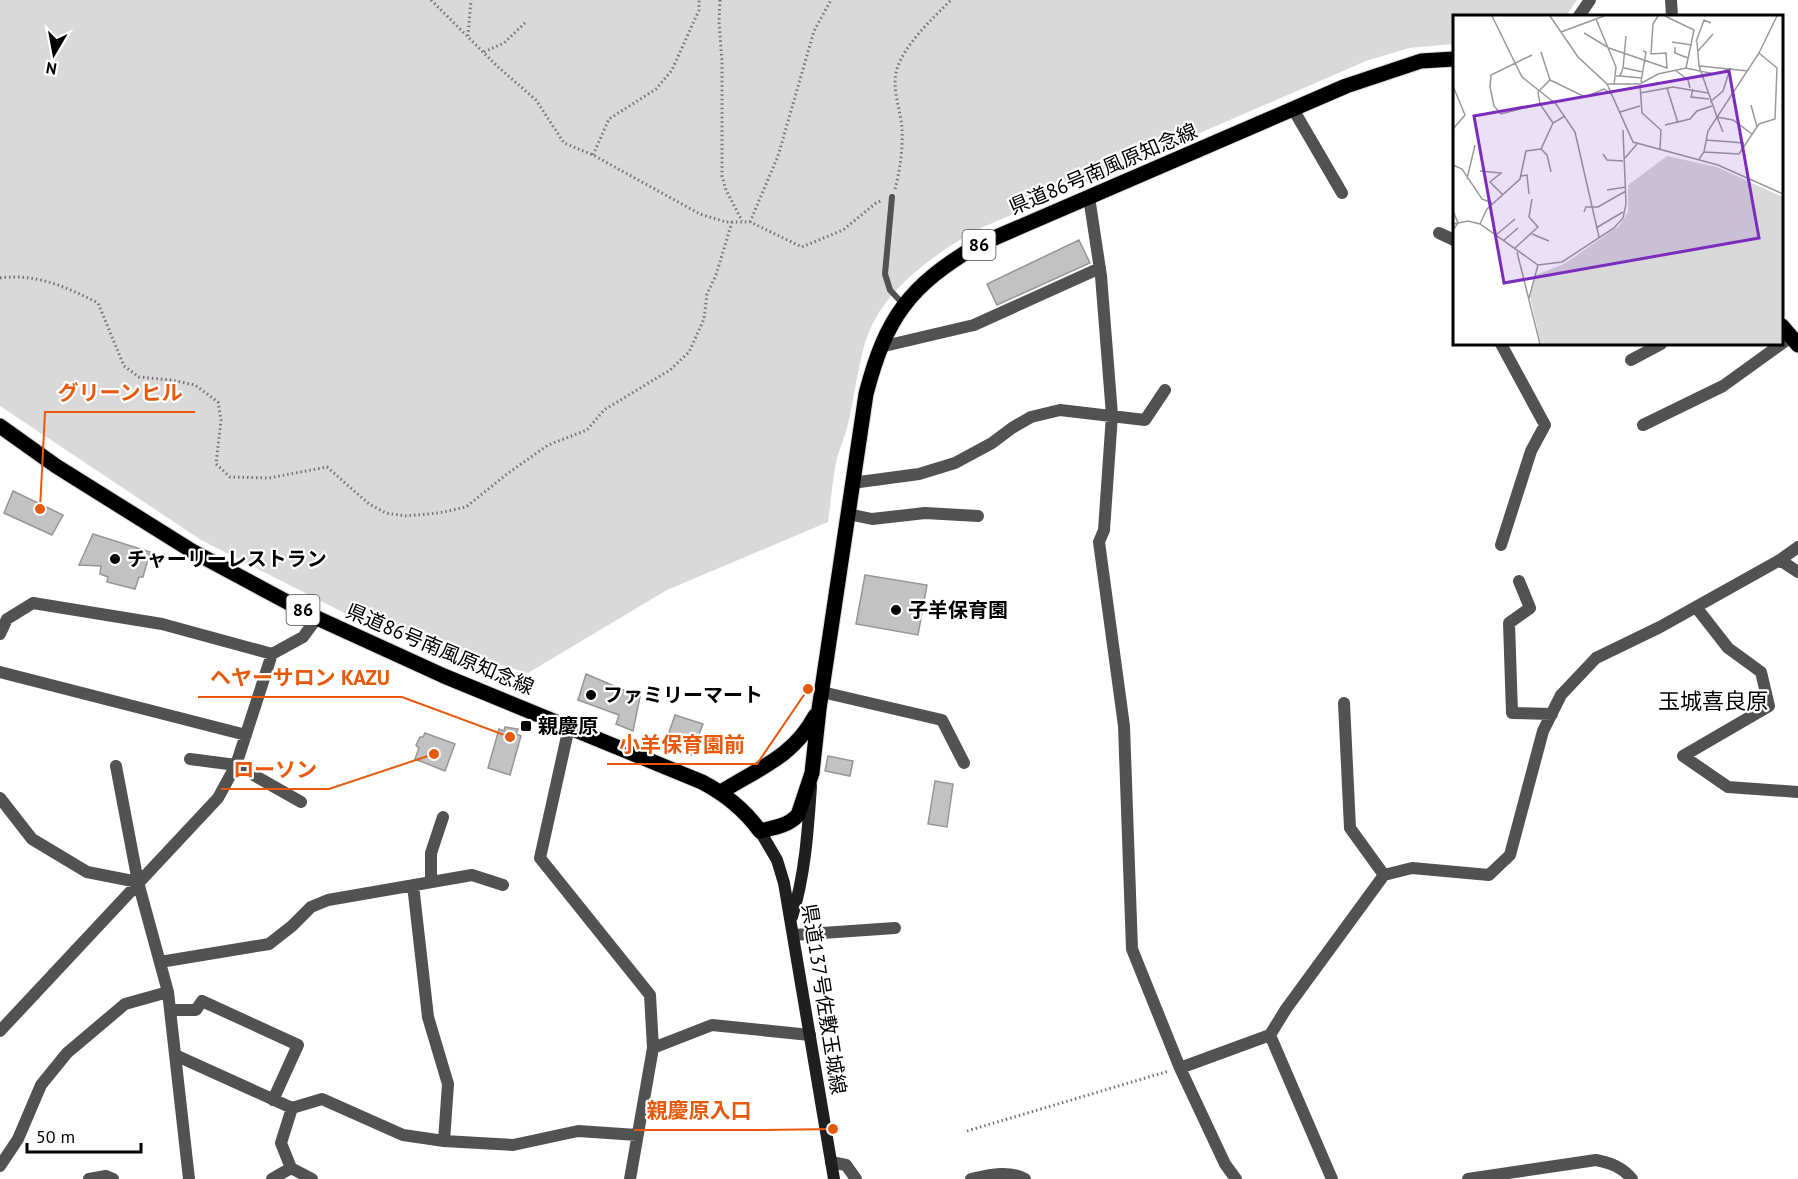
<svg xmlns="http://www.w3.org/2000/svg" width="1798" height="1179" font-family="'PT Sans','Noto Sans JP',sans-serif">
<style>
.green{fill:#d9d9d9}
.building{fill:#c2c2c2;stroke:#969696;stroke-width:1.5}
.lines{fill:none;stroke-linecap:round;stroke-linejoin:round}
.primary-casing{stroke:#dbdbdb;stroke-width:17}
.path{stroke:#747474;stroke-width:3;stroke-dasharray:1.5 3;stroke-linecap:butt}
.service{stroke:#525252;stroke-width:6}
.minor{stroke:#525252;stroke-width:12}
.tertiary{stroke:#525252;stroke-width:12}
.secondary{stroke:#1f1f1f;stroke-width:12}
.primary{stroke:#000;stroke-width:15}
.poi-dot{fill:#000;stroke:#fff;stroke-width:2}
.labels{text-anchor:middle;stroke-width:4.5;stroke-linejoin:round;paint-order:stroke}
.shield{fill:#fff;stroke:#4c4c4c;stroke-width:1.5}
.shield-label{font-size:18px;font-weight:bold;fill:#000}
.street-label{font-size:20px;fill:#000;stroke:#fff}
.poi-label{font-size:20px;font-weight:bold;fill:#000;stroke:#fff;text-anchor:start}
.quarter-label{font-size:22px;fill:#000;stroke:#fff}
.inset-road{fill:none;stroke:#999;stroke-width:1.5}
.view{fill:#7b2cbf;fill-opacity:0.15;stroke:#7b2cbf;stroke-width:3}
.inset-edge{fill:none;stroke:#000;stroke-width:3}
.leader{fill:none;stroke:#e8590c;stroke-width:2}
.callout-dot{fill:#e8590c;stroke:#fff;stroke-width:2}
.callout-label{font-size:21px;text-anchor:middle;font-weight:bold;fill:#e8590c;stroke:#fff;stroke-width:4.5;stroke-linejoin:round;paint-order:stroke}
</style>
<rect width="100%" height="100%" fill="#fff"/>
<path class="green" d="M0,0H1577L1566,16H1454V44L1409,48L1366,61L974,231C930,258 881,291 865,343C857,371 854,400 847,428C844,440 838,451 836,463C832,482 831,502 828,522L667,590L528,673L366,624L201,540L0,406Z"/>
<path class="building" d="M1079,240L1090,263L997,305L987,284Z
M13,491L63,515L52,535L4,513Z
M93,534L150,552L143,577H139L135,589L107,582L108,577L100,574L101,566L79,565Z
M865,575L927,585L918,635L856,624Z
M586,674L640,697L633,731L616,724L619,715L578,700Z
M675,715L703,724L691,755L665,744Z
M505,727L518,729L516,734L521,736L510,775L488,768L499,729L504,731Z
M425,733L455,744L445,771L415,759L419,748L416,745L420,737H423Z
M828,756L853,761L850,776L825,771Z
M935,781L953,784L947,827L928,824Z"/>
<g class="lines">
<defs>
<path id="primary" d="M1782,326L1798,345
M0,426L56,466L192,551L317,618L444,676L702,782C725,794 744,809 760,831C773,828 788,826 798,815L812,773L819,709L866,394C886,317 909,286 978,245L1346,86L1421,61L1454,59
M721,792C759,768 793,757 815,716"/>
</defs>
<use href="#primary" class="primary-casing"/>
<path class="path" d="M431,0L497,66L536,100L564,143L593,155L700,214L726,222H750L802,247L843,230L876,203L883,200
M720,0L719,21L722,62V176L726,190L742,221
M468,36L471,0
M484,52L504,43L527,21
M593,155L609,119L656,89L672,70L699,10V0
M895,189C900,171 903,148 902,129C901,109 891,90 897,69C904,45 933,18 951,0
M750,222L778,156L814,31L831,0
M0,278C36,273 66,287 98,303L124,366L139,377L171,380L195,385L218,402L221,420L216,464L230,477L269,478L327,467L369,504L386,513L405,516L439,513L466,507L507,474L548,445L587,430L604,410L670,370L689,352L704,319L707,294L716,275L732,222
M967,1131L1169,1071"/>
<path class="service" d="M892,197L885,274L890,290L903,304"/>
<path class="minor" d="M1293,109L1342,193
M1089,197L1101,276L1112,415L1104,530L1099,542L1124,726L1132,949L1180,1068L1225,1164L1236,1179
M1439,233L1454,240
M880,347L974,325L1100,268
M1631,360L1661,344
M1643,425L1723,386L1791,337
M852,483L919,474L955,463L992,443L1012,428L1031,417L1060,410L1145,420L1165,390
M848,514L872,519L925,513L978,516
M1501,545L1531,451L1545,425L1501,344
M1780,560L1798,572
M1519,581L1530,608L1509,623L1512,713L1552,714
M1696,607L1728,648L1761,672L1769,706L1683,756L1728,787L1798,792
M0,634L7,619L33,603L162,624L272,654L303,637L317,618
M0,672L246,735
M822,692L942,720L964,763
M1344,703L1350,828L1384,875
M569,727L540,858L650,995L653,1048L630,1179
M190,759L236,765L301,802
M0,798L32,839L87,872L138,882L116,766
M138,882L168,992L189,1179
M431,882V853L443,817
M413,885L428,1017L448,1084L444,1141
M793,935L895,928
M160,962L269,944L292,926L311,907L328,900L472,875L503,885
M170,1010H196L202,1001L298,1045L273,1100
M0,1031L218,798L236,765L272,654
M1270,1035L1332,1179
M653,1048L712,1025L810,1035
M175,1055L292,1108L322,1099L403,1135L444,1141L513,1145L578,1131L637,1135
M1180,1068L1270,1035L1286,1009L1384,875L1412,868L1489,875L1510,855L1543,731L1561,695L1596,658L1660,627L1780,560L1798,547
M292,1108L281,1143L291,1168L312,1179
M831,1162L846,1165L856,1179
M0,1166L18,1139L41,1085L67,1053L125,1004L168,992
M89,1179L106,1176L113,1179
M272,1179L291,1168
M971,1179C989,1175 1008,1170 1025,1179
M1468,1179L1596,1160C1611,1163 1622,1167 1632,1179"/>
<path class="tertiary" d="M1671,0L1672,16
M1579,16L1590,0"/>
<path class="secondary" d="M760,831L777,860L784,883L834,1179
M792,917C805,876 808,830 811,786"/>
<use href="#primary" class="primary"/>
</g>
<g class="poi-dot">
<circle cx="115" cy="559" r="6"/>
<circle cx="896" cy="610" r="6"/>
<circle cx="591" cy="695" r="6"/>
<rect x="520" y="720" width="12" height="12" rx="3"/>
</g>
<g class="labels">
<g class="shield">
<rect x="962.5" y="230" width="33" height="30" rx="4.5"/>
<rect x="286.5" y="595" width="33" height="30" rx="4.5"/>
</g>
<g class="shield-label">
<text x="979" y="251">86</text>
<text x="303" y="616">86</text>
</g>
<g class="street-label">
<text transform="translate(1103 169) rotate(-23)" y="7">県道86号南風原知念線</text>
<text transform="translate(440 649) rotate(23)" y="7">県道86号南風原知念線</text>
<text transform="translate(824 999) rotate(81)" y="7">県道137号佐敷玉城線</text>
</g>
<g class="poi-label">
<text x="127" y="566">チャーリーレストラン</text>
<text x="908" y="617">子羊保育園</text>
<text x="603" y="702">ファミリーマート</text>
<text x="538" y="733">親慶原</text>
</g>
<g class="quarter-label">
<text x="1713" y="709">玉城喜良原</text>
</g>
</g>
<g transform="translate(1453 15)">
<rect width="330" height="330" fill="#fff"/>
<path d="M214,141L264,152L330,182V329H88L77,282L83,260L111,249L166,211L175,197V170Z" fill="#d9d9d9"/>
<path class="inset-road" d="M39,1L69,62L103,89L122,117L146,222M97,1L125,42L154,69L180,127L265,150L330,179M205,1L200,9L198,39L213,38L214,54M212,1L241,15L233,53M143,4L163,52L161,70M108,17L151,1M131,18L156,33L214,53M219,27L239,30M243,27L251,5L258,8M244,27L246,51L264,102M222,32V38L235,43M245,36L260,19M88,37L97,65M79,40L38,60L37,72L41,91L48,99L87,89M247,51L295,56M171,53L190,57M222,55L235,65L237,73M163,61H167L170,53L173,21M167,61L189,63M188,67L193,37L190,36M154,69H187L205,59L233,53L261,59L277,54L270,76L257,87M187,70L189,98L208,115L207,134M0,71L12,100L0,114M214,73L225,108M240,74L238,82L256,84M187,78L220,72L255,78M298,90L304,112M167,97L187,91M100,108L87,89L85,77L97,65L132,82L151,74L158,79M212,110L237,104L244,96L259,91M270,117L264,102L280,105L299,119M253,125L291,128M88,134L94,140L98,157M251,137L286,139L306,109L322,104L324,53L306,38M150,139L154,145L170,146M172,143L184,129M246,144L251,137L255,116L306,38L324,1M0,150L9,154L29,184L39,188M27,156L48,158L37,167L50,180M68,161L74,160L76,179M14,164L22,130M154,175L173,172M0,196L5,208L0,215M131,197L133,192H145L173,176M0,209L15,206L27,209L85,250L109,247L161,213L170,203L173,189L170,115M27,209L34,194L67,164L73,136L88,134L100,108L112,101M143,213L170,197M79,219L96,226M43,220L62,204M50,226L65,213M62,233L85,212L76,202L79,184M64,237L87,329M76,283L85,250"/>
<path class="view" d="M276,56L306,223L51,268L21,101Z"/>
<rect width="330" height="330" class="inset-edge"/>
</g>
<path class="leader" d="M40 509L45 412H195M510 737L402 697H198M808 689L757 764H607M434 754L329 789H221M833 1129L763 1130H634"/>
<g class="callout-dot">
<circle cx="40" cy="509" r="6"/>
<circle cx="510" cy="737" r="6"/>
<circle cx="808" cy="689" r="6"/>
<circle cx="434" cy="754" r="6"/>
<circle cx="833" cy="1129" r="6"/>
</g>
<g class="callout-label">
<text x="120" y="400">グリーンヒル</text>
<text x="300" y="685">ヘヤーサロン KAZU</text>
<text x="682" y="752">小羊保育園前</text>
<text x="275" y="777">ローソン</text>
<text x="699" y="1118">親慶原入口</text>
</g>
<g transform="translate(54 54) rotate(190)" stroke="#ffffff" stroke-width="4.5" paint-order="stroke">
<path d="M0-4.5L10 22L0 15L-10 22Z" fill="#000000"/>
<text y="-9" font-size="16" font-weight="bold" text-anchor="middle" fill="#000000">N</text>
</g>
<path d="M27 1143v9h114v-9" fill="none" stroke="#000000" stroke-width="3"/>
<text x="36" y="1143" font-size="18" fill="#000000" stroke="#ffffff" stroke-width="4.5" paint-order="stroke">50 m</text>
</svg>
